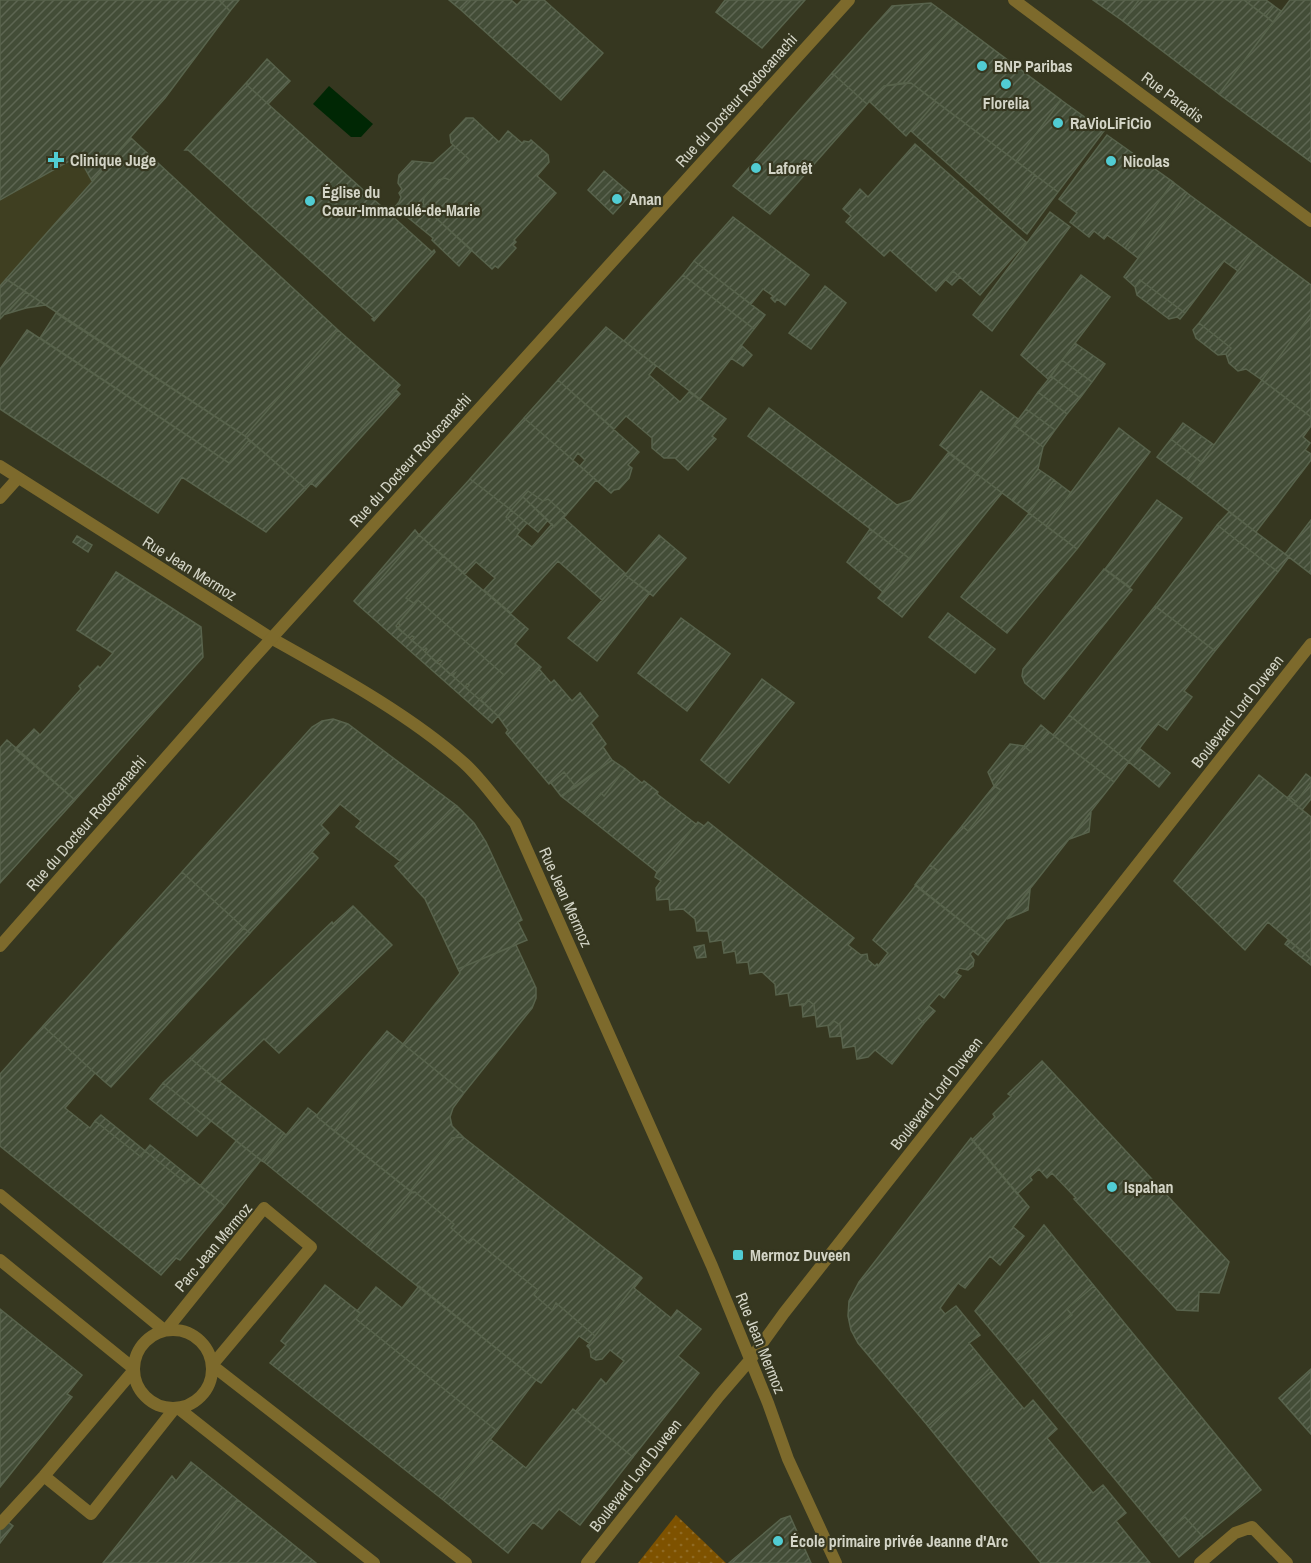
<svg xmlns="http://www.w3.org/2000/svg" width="1311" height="1563" font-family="'Archivo Narrow',sans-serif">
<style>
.built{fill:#3f3f21}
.green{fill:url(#green-dots)}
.water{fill:#002704}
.building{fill:url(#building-hatch);stroke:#58634c;stroke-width:1.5}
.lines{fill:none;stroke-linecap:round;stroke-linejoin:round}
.service{stroke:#7d6a2c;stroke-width:12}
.minor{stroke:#7d6a2c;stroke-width:12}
.tertiary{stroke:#7d6a2c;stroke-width:12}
.poi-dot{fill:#51ccd3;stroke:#363720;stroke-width:2}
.labels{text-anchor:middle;stroke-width:4.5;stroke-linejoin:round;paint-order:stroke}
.poi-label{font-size:16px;font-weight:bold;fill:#d3d4c6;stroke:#363720;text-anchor:start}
.street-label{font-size:16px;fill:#d3d4c6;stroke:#363720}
</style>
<defs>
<pattern id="green-dots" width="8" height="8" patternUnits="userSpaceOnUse" patternTransform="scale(1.5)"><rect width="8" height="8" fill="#7e5200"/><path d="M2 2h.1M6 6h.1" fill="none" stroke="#8f6a24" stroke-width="1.8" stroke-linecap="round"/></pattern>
<pattern id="building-hatch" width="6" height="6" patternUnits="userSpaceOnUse" patternTransform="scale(1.5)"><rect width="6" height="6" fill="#434d37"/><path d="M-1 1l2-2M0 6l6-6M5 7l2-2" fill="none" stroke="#5d6652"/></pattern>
</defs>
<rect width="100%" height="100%" fill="#363720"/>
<path class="built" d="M0,0L230,11L165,98L0,286Z"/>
<path class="green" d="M676,1515L726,1563H638Z"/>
<path class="water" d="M329,86L373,124L361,137H351L313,104Z"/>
<path class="building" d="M0,0H219L230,11L165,98L92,181L78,156L0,200Z
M219,0H239L230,11Z
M449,0H471L461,10Z
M471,0H511L517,5L522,0H544L603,53L561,100L461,10Z
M725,0H805L762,48L716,12Z
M1093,0H1139L1123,21Z
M1139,0H1244L1273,22L1219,94L1123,21Z
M1244,0H1266L1274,6L1266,16Z
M1290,0H1311V162L1219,94Z
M931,3L957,22L903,83L884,86L867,104L832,73L892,6Z
M1274,6L1281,11L1273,22L1266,16Z
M957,22L1061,100L1016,161L911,83H903Z
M267,59L290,81L268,104L247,85V82Z
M832,73L867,104L770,214L733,186Z
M247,82V85L268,104L432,252L434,250L435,252L374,321L372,319L374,318L188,150H185Z
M911,83L936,102L906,136L869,101L884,86Z
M1061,100L1104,131L1058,192L1016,161Z
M936,102L1035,175L1005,215L911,131Z
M466,118H473L499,142L508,131L522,143L524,141L529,142L531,140L548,155L549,162L537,176L556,193L514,240L516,242L513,245L516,248L498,268L495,266L492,269L426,209L423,203L424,198L439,180L445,178L450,180L469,159L451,143L450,135Z
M1107,135L1173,182L1125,248L1107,235L1104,239L1094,231L1089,237L1070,222L1077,213L1059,199Z
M131,138L338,330L245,436L6,279Z
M915,144L1026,242L980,295L953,271L936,291L890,250L884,256L846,222L851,216L843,209L860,189L868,197Z
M453,145L469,159L450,180L445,178L439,180L424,198L423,203L426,209L472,250L459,266L432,240L433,238L395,207L399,202L401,197L399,193L402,189L398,183L399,175L412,161L433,163Z
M604,171L631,194L613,214L588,190Z
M1035,175L1058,192L1027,234L1005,215Z
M1173,182L1187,193L1138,258L1125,248Z
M1187,193L1257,245L1238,271L1224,261L1185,313L1140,280L1135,287L1124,277Z
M1050,212L1070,227L992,331L973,315Z
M733,217L809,275L785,305L777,299L775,302L771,298L773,296L763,289L751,304L694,261Z
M1257,245L1311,285V314L1262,380L1246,369L1238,371L1229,363L1226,354L1231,348L1199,323Z
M694,261L765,315L754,329L683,275Z
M953,271L960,277L952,285L946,280Z
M683,275L754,329L700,399L624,341Z
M1081,275L1110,297L1048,379L1021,355Z
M6,279L26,292L0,319V286Z
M1140,280L1185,313L1180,319L1177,317L1169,319L1137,295L1135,287Z
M825,286L846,303L811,349L789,333Z
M26,292L45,305L26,308L6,314Z
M56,313L245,436L249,440L229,463L40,338Z
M1311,314V417L1262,380Z
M1199,323L1231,348L1226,354L1218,355L1196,338L1193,330Z
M606,327L656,366L649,375L680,402L689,392L726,419L712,436L716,439L688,470L675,458H664L652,448V438L626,416L614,429L558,380Z
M27,330L229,463L249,440L306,489L266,532L182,477L158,513L0,409V369Z
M338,330L400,385L306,489L245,436Z
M1075,343L1105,364L1092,382L1062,360Z
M741,345L752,355L743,366L731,358Z
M1062,360L1092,382L1080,398L1051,376Z
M1051,376L1080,398L1067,414L1038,392Z
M558,380L639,452L628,465L632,468L629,478L619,489L614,490L611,493L580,466L585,460L578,453L573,460L524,418Z
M1262,380L1311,417V426L1303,437L1310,443L1305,450L1311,454V460L1256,532L1188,480Z
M396,390L400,394L316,487L311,483Z
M981,391L1018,419L977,474L940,445Z
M1038,392L1067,414L1055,430L1026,409Z
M769,408L897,505L911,500L948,453L977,474L910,559L748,436Z
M1026,409L1055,430L1043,447L1014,425Z
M524,418L596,480L566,515L548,499L543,501L528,491L511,510L470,479Z
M1183,423L1214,445L1201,462L1171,439Z
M1014,425L1043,447L1038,469L1013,501L977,474Z
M1119,428L1150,452L1077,549L1046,526Z
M1171,439L1201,462L1188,480L1157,457Z
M1038,469L1054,480L1029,513L1013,501Z
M977,474L1002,493L902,617L878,598Z
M470,479L511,510L506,517L520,531L517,535L532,547L552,524L554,527L563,517L625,573V575L602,600L558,561L511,613L484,590L495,578L476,562L465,574L419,535Z
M1054,480L1071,493L1046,526L1029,513Z
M528,491L543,501L548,499L566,515L554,527L523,497Z
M523,497L548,520L538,532L511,510Z
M1157,500L1182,518L1130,587L1105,569Z
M511,510L527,523L520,531L506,517Z
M1229,512L1289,557L1278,572L1217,525Z
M1029,513L1077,549L1007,633L961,597Z
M1311,520V574L1285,554Z
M1217,525L1278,572L1215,651L1155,606Z
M870,529L910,559L883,592L847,562Z
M415,530L419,535L358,605L354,601Z
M419,535L443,556L406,598L415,604L396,626L498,716L492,723L358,605Z
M659,535L686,558L653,596L625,575Z
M77,536L92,545L88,552L73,542Z
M443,556L528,629L515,644L541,667L498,716L481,700L504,675L418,600L415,604L406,598Z
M1104,569L1132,590L1044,699L1025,683L1022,676L1023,669Z
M116,572L201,627L203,657L75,800L15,749L34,729L40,735L81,689L79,686L98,666L100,668L113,653L77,630Z
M625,575L650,593L597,661L568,638Z
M418,600L504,675L483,698L482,697L479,699L466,688L469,685L467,684L465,687L453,676L455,673L451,675L439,664L442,661L440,660L437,663L425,652L427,649L426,648L424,650L411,640L414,637L412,636L410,638L397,628L400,625L398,623Z
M1155,606L1215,651L1184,691L1192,697L1167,730L1158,724L1129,762L1069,715Z
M948,613L995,649L975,673L929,637Z
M681,618L730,654L687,711L638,673Z
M539,669L551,683L554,680L572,701L580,693L598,716L591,723L606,744L603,747L612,760L576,787L564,772L549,784L506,733L508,730L498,716Z
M762,679L794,703L729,783L701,760Z
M1069,715L1129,762L1114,782L1053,735Z
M333,719L348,724L457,806L400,861L356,827L361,821L340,804L321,825L329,833L244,928L182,872L312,727L322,721Z
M1041,725L1048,731L1031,752L1024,746Z
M1048,731L1114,782L988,942L921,890L937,870L930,865L962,826L968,831L1001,790L994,786L1024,746L1031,752Z
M7,740L75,800L0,883V748Z
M1010,744L1024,746L994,786L988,772Z
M1139,748L1170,773L1159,787L1129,762Z
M612,760L625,769L604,796L601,793L584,814L561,796Z
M625,769L642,783L644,781L658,792L657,794L696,824L657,872L584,814L601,793L604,796Z
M564,772L576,787L561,796L551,783Z
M1306,774L1311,778V782L1296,802L1289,796Z
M1259,775L1311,817V959L1268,922L1245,950L1174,881Z
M1311,782V799L1302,810L1287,798L1289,796L1296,802Z
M994,786L1001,790L968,831L962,826Z
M457,806L474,823L486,842L522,920L518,922L527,940L458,969L425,899L395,866Z
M1091,812L1089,832L1070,839Z
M698,822L704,826L708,822L854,938L848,945L861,955L867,954L868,960L875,966L877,964L878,966L888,953L873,940L916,885L988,942L978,955L973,951L970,954L974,960L973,966L968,970L959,968L956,973L961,976L944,998L939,994L918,1018L924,1023L892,1064L875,1050L868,1057L857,1059L855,1046L843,1048L840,1025L834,1021L830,1025L817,1027L814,1005L808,1000L805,1004L790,1006L788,993L776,995L775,984L762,972L750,974L748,962L737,963L735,951L724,953L722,940L710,942L708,931H697L695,919L683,909L670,910L669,899L657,900L656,888L661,881L655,877L657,872Z
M312,852L318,858L250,933L244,928Z
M930,865L937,870L921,890L915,885Z
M182,872L244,928L105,1082L43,1026Z
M1030,890L1028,910L1007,919Z
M353,906L392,945L279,1053L264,1039L219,1082L190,1058L332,922L333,924Z
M244,928L250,933L111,1087L105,1082Z
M1288,940L1311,959V965L1285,944Z
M516,945L536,988V998L532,1008L464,1093L403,1044L460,973L458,969Z
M704,945L706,957L697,958L694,947Z
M808,1000L814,1005L815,1015L803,1017L802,1004H805Z
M929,1006L935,1011L924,1023L918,1018Z
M834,1021L840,1025L841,1036L830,1037L828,1026Z
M43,1026L95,1073L65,1108L90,1128L95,1121L141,1157L145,1151L186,1183L191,1178L225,1206L180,1260L176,1258L161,1275L0,1146V1074Z
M387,1031L403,1044L334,1131L317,1117V1115Z
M403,1044L464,1093L453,1108L450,1117L452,1126L463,1137L452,1138L410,1191L334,1131Z
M190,1058L284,1133L262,1161L163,1083Z
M1042,1061L1229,1262L1219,1293L1199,1292L1198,1311L1177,1310L1074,1199L1076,1198L1052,1173L1047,1178L1039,1169L1030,1177L1032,1180L1017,1194L972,1140L995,1117L993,1114L1011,1096L1008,1094Z
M163,1083L211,1121L197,1136L150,1099Z
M308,1108L317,1115V1117L412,1192L368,1247L264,1162Z
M101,1115L145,1151L141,1157L95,1121Z
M284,1133L286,1135L264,1162L262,1161Z
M463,1137L641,1277L595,1336L556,1303L552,1310L534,1295L538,1290L473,1239L469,1243L451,1228L454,1224L415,1192L413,1193L410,1191L452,1138Z
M971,1138L1029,1207L1013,1227L1024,1236L1000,1265L990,1256L965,1288L958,1283L940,1308L945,1314L956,1306L980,1335L969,1343L992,1371L928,1426L858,1343L851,1330L848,1316L849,1301L859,1282Z
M236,1141L261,1160L225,1206L200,1186Z
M150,1145L191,1178L186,1183L145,1151Z
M412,1192H415L454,1224L451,1228L469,1243L473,1239L538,1290L534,1295L552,1310L556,1303L595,1336L589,1343L579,1336L541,1383L536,1380L368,1247Z
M1044,1225L1094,1286L1067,1309L1072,1315L1017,1361L975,1311Z
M641,1277L642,1278L634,1288L671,1318L677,1310L701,1329L678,1356L699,1373L633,1457L576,1411L601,1379L606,1384L624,1361L610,1350L602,1359L596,1360L591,1357L590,1349L587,1346Z
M325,1285L360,1313L356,1319L497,1431L442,1499L270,1363L286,1345L281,1341Z
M419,1286L536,1380L497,1431L356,1319L360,1313L357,1311L376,1287L402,1308Z
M1094,1286L1261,1490L1203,1537L1185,1517L1162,1536L1017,1361L1072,1315L1067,1309Z
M0,1309L82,1375L67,1394L72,1397L0,1487Z
M1311,1369V1434L1279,1398Z
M992,1371L1024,1409L1033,1400L1057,1429L1047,1438L1093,1493L1103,1485L1126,1513L1116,1521L1150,1563H1041L963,1469L928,1426Z
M573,1409L633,1457L580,1525L559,1509L542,1529L533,1522L508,1553L442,1499L490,1439L526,1468Z
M191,1462L238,1500L187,1563H103L172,1476L176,1481Z
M238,1500L316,1563H187Z
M0,1516L13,1526L0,1543Z
M790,1516L811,1563H729L781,1519Z
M1185,1517L1203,1537L1179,1557L1162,1536Z"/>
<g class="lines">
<path class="service" d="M0,1195L164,1330
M0,1260L133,1368
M167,1329L264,1208L311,1247L213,1364
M134 1369a39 39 0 1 1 78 0a39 39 0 1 1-78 0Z
M213,1366L466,1563
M178,1408L374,1563
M44,1476L91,1514L175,1408
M0,1524L44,1476L134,1370
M1200,1563L1235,1533L1252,1527L1287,1563"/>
<path class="minor" d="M0,466L271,638C335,674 409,714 464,763C483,780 498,803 515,823L712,1266L768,1403L788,1459L836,1563
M0,498L17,479
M587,1563L719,1396L750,1360L784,1313L1311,644"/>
<path class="tertiary" d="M1014,0L1311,221
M0,946L250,662L849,0"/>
</g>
<g class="poi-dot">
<circle cx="982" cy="66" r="6"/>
<circle cx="1006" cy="84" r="6"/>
<circle cx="1058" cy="123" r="6"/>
<path d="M53 151h6v6h6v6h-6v6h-6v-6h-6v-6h6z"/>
<circle cx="1111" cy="161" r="6"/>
<circle cx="756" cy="168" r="6"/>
<circle cx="617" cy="199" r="6"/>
<circle cx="310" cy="201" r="6"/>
<circle cx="1112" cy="1187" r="6"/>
<rect x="732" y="1249" width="12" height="12" rx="3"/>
<circle cx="778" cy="1541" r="6"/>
</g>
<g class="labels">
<g class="poi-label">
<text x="994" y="72">BNP Paribas</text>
<text x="1006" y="109" text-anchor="middle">Florelia</text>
<text x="1070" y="129">RaVioLiFiCio</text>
<text x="70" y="166">Clinique Juge</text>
<text x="1123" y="167">Nicolas</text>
<text x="768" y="174">Laforêt</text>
<text x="322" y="198">Église du<tspan x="322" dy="18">Cœur-Immaculé-de-Marie</tspan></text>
<text x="629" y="205">Anan</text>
<text x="1124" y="1193">Ispahan</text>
<text x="750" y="1261">Mermoz Duveen</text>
<text x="790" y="1547">École primaire privée Jeanne d'Arc</text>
</g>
<g class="street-label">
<text transform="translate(1173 97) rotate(37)" y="6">Rue Paradis</text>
<text transform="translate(736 100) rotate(-48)" y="6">Rue du Docteur Rodocanachi</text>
<text transform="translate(410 460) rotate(-48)" y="6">Rue du Docteur Rodocanachi</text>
<text transform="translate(190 568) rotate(32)" y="6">Rue Jean Mermoz</text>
<text transform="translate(1237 711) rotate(-52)" y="6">Boulevard Lord Duveen</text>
<text transform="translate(86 823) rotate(-49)" y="6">Rue du Docteur Rodocanachi</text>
<text transform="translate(566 897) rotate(66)" y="6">Rue Jean Mermoz</text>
<text transform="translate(936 1093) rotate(-52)" y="6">Boulevard Lord Duveen</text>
<text transform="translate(213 1247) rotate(-50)" y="6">Parc Jean Mermoz</text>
<text transform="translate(761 1343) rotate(68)" y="6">Rue Jean Mermoz</text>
<text transform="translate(635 1475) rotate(-52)" y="6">Boulevard Lord Duveen</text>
</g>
</g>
</svg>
